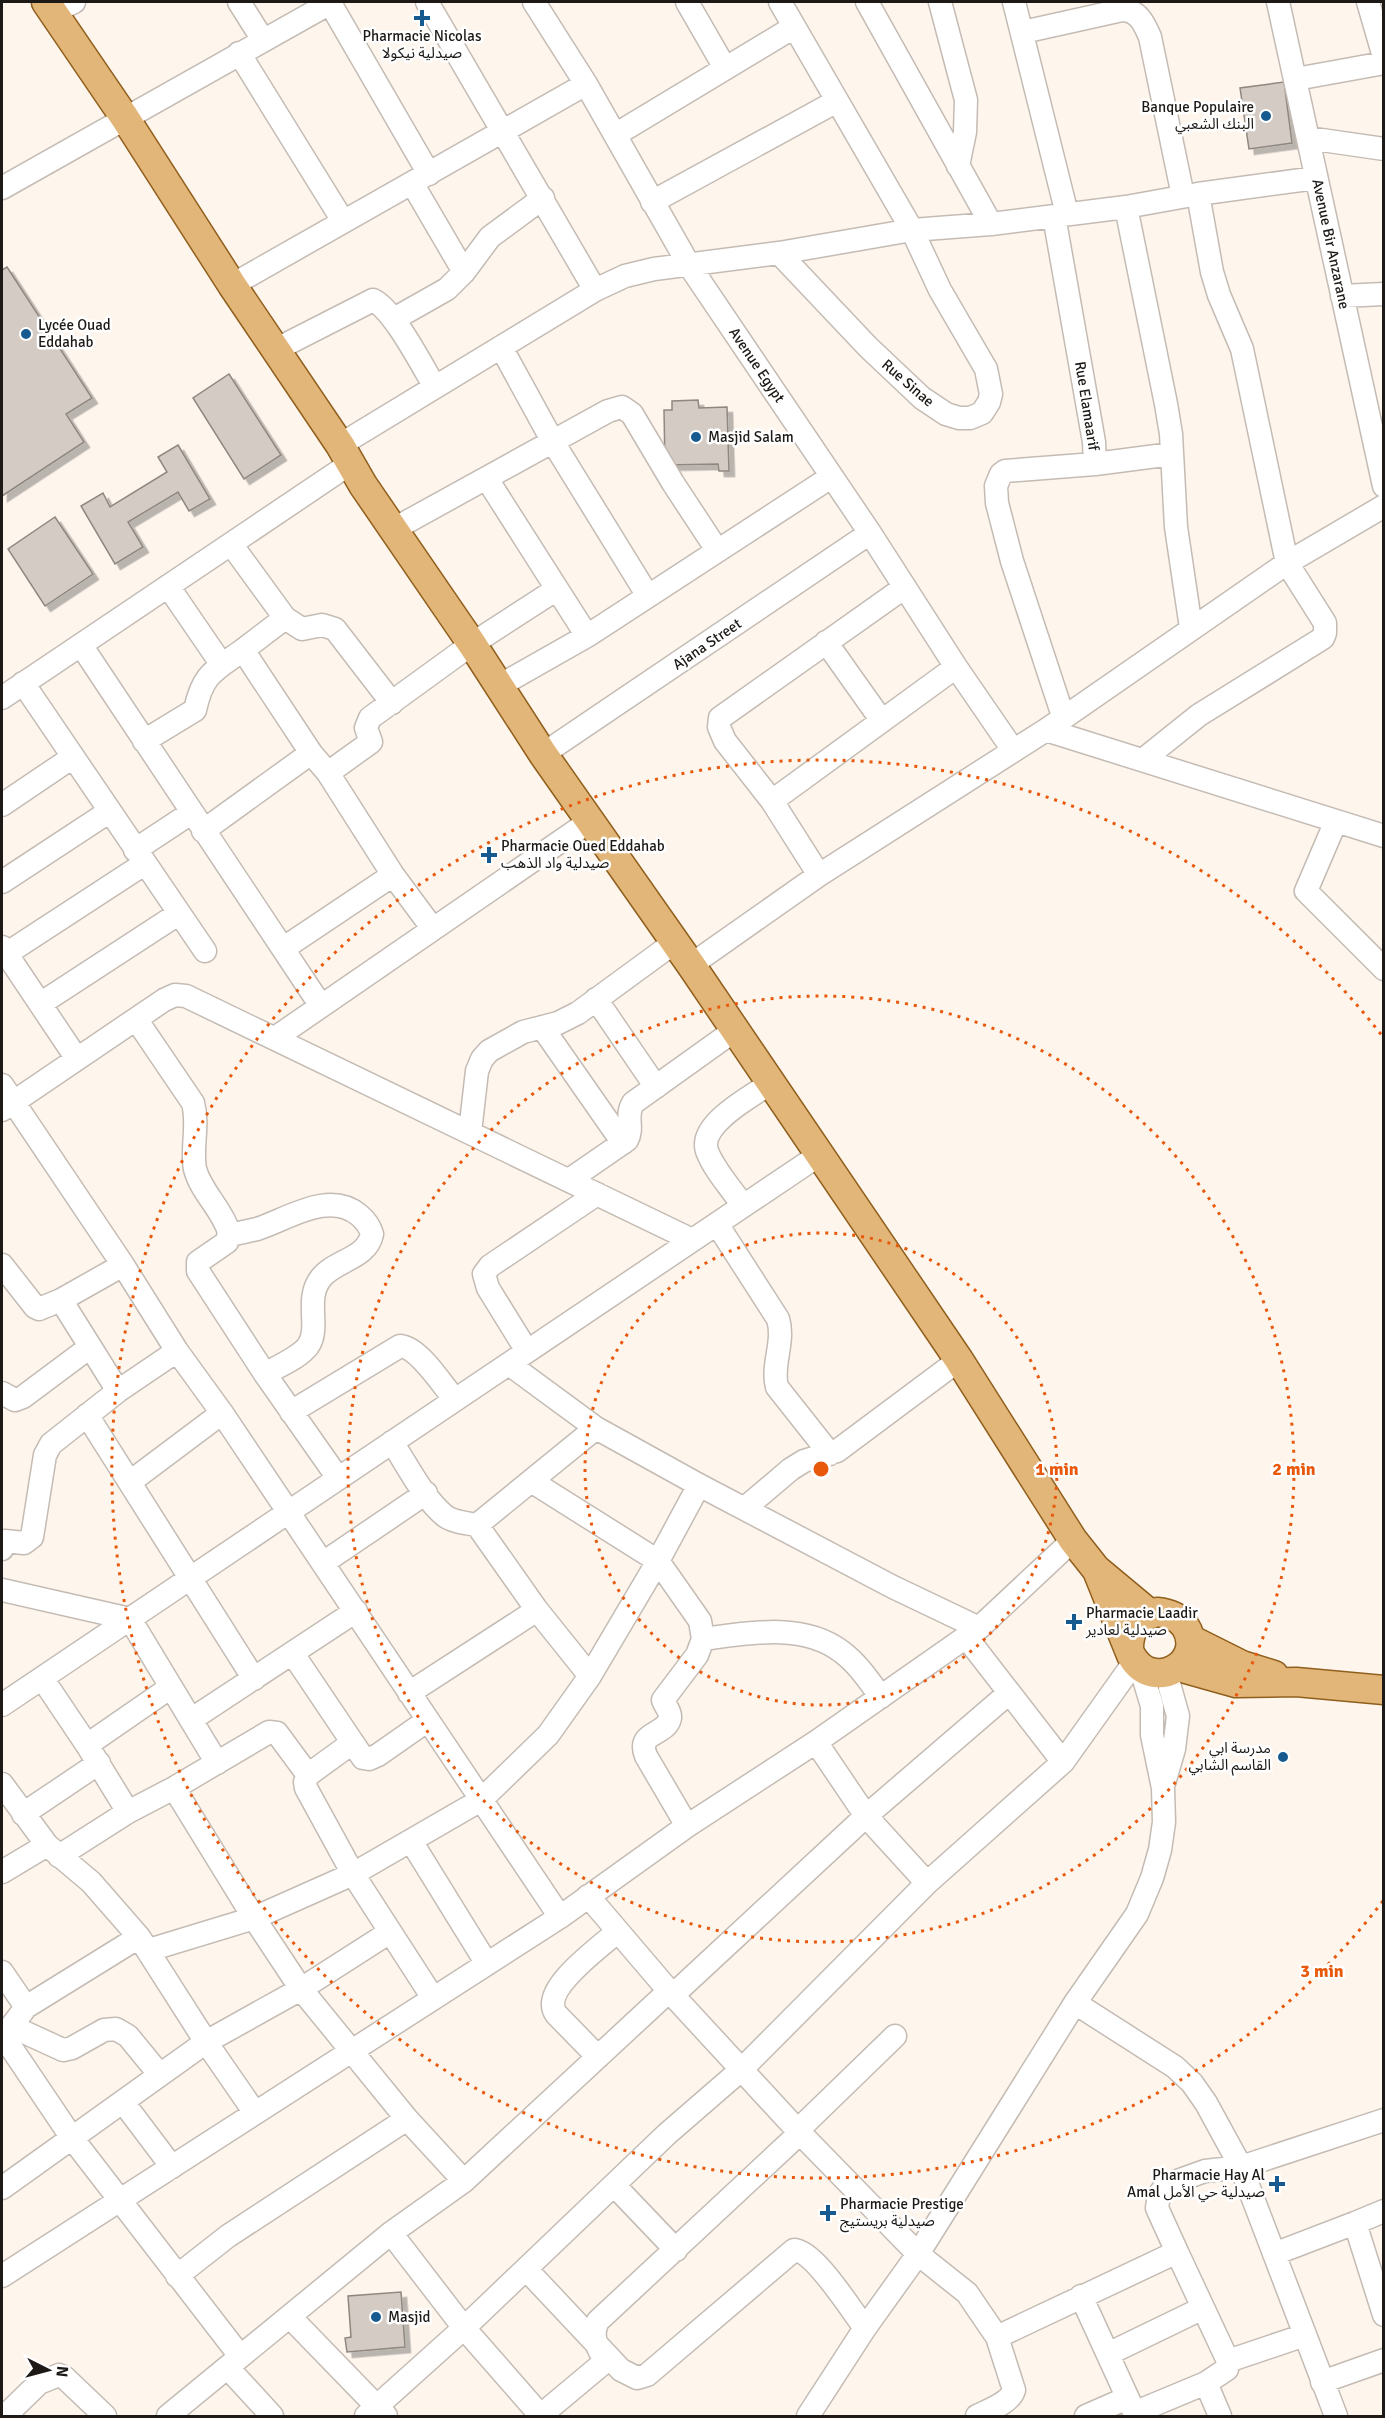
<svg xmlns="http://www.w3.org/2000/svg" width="1385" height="2418" font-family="Signika,'Noto Sans Arabic',sans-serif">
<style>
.building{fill:#d4ccc4;stroke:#8f8880;stroke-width:1.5;filter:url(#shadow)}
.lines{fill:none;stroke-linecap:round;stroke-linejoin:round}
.minor-casing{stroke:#c4bcb4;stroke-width:25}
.major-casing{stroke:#905f1c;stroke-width:31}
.minor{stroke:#fff;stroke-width:22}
.major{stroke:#e2b679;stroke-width:28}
.ring{fill:none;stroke:#e8590c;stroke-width:3;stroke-dasharray:3 6}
.poi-dot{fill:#175a8f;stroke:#fff;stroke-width:2}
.labels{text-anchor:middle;stroke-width:5;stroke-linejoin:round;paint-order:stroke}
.poi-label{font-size:15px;fill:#1c1916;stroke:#fff;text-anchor:start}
.street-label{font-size:15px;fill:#1c1916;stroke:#fff}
.centre{fill:#e8590c;stroke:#fff;stroke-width:3}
.ring-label{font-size:18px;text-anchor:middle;font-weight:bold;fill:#e8590c;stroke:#fff;stroke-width:5;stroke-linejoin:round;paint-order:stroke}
</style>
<defs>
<filter id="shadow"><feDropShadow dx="5.5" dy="5.5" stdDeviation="0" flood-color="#0004"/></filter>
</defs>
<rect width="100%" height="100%" fill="#fef5ed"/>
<path class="building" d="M1284,82L1292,143L1249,149L1240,88Z
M7,267L92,398L66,414L84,442L2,496V270Z
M229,374L281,455L244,479L193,398Z
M698,400L699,408L727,407L729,471H719L718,464L665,465L664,410H672V401Z
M178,445L210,499L189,511L178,492L128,522L143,547L115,564L81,506L103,493L110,507L167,472L158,457Z
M55,517L93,574L45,606L8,549Z
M401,2292L405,2347L347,2352L345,2338L351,2337L348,2296Z"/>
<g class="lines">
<defs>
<path id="minor" d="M239,2L263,40
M427,2L595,290
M534,2L586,84L689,265L870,533L956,667L1013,750
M687,2L725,68
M867,2L991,224
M940,2L966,100L965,132L958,166
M1014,2L1067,214
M1278,2L1384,486
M1368,2L1384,57
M330,3L429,174
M53,12L74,2
M1023,32L1122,10C1138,10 1144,23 1150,37L1183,196
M239,53L343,221
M1296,79L1384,63
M615,135L794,27
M1308,138L1384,149
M412,183L464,272
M2,188L332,2
M652,202L837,101
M1126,207L1166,404L1171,434L1176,527L1191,628
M1054,216L1094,442L1095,464L1005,471L1001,474L996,486L997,503L1012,561L1063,716
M779,253L868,347L922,398L946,414L959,418H970L982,413L989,402L991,394L986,369L940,290L912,230L780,2
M232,285L586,84
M1342,296L1384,294
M394,319L447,289L464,272L490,237L543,198
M501,347L553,442L648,596
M275,350L373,300C394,310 422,366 435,387
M340,445L595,290L625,276L654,269L779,253L912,230L991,224L1126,207L1198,194L1316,178
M1095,464L1172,454
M487,479L587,636
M394,529L608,411L622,407L632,414L673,483L717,550
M231,544L285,618L302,629L322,625L335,629L392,703
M168,586L222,665
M826,642L882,721
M81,645L321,1006
M243,650L285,618
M23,683L205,951
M499,686L587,636L831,477
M2,698L351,463
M1046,730L1384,836
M144,741L195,710C203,673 214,671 243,650L311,753L328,773L393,875L433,929
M543,754L870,533
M1144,759L1199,715L1323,638L1325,633V623L1287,563L1242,349L1219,295L1212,272L1198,194
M328,773L371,742L366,728L370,718L472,644L557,589
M772,801L956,667
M2,805L73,757
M1336,821L1306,891L1384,969
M203,831L311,753
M135,850L191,813
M819,875L772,801L725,741L719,727L720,718L905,587
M2,882L110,811
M2,947L77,1059
M284,948L393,875
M6,954L144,864
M691,965L819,875L1046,730L1287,563L1384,506
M596,999L656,1087
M40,1004L178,914
M136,1019L193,1103C199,1125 191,1148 195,1169C201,1192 222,1209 229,1232L227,1242L198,1262V1271L265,1374L338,1478
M542,1027L623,1143
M275,1038L590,821
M2,1085L123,1265L177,1351L222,1413L560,1917
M2,1110L164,1000L175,995L186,996L692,1240
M470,1132L477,1071L482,1059L489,1051L523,1032L558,1023L578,1013L675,942
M569,1180L627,1140C634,1128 625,1116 633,1103L735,1030
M743,1206C732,1189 714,1170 707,1151C698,1124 752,1096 771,1083
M717,1224L778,1319C785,1342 771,1365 777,1387L830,1454
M230,1235C239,1233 248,1231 257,1229C288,1219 329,1190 359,1215C365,1220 370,1227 372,1234C367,1259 335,1260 321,1278C304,1299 321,1328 308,1346C299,1358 278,1366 265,1374
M2,1265L35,1307L39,1309L61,1300L123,1265
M61,1300L118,1391
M527,1351L488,1288L484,1274L490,1266L597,1194
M509,1364L596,1428L699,1485L893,1587L979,1628
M2,1393L15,1400L23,1397L90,1347
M291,1412L400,1346C419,1347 443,1386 455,1400
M87,1415L254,1679
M392,1442C407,1465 424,1499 445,1516C453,1522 467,1523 477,1525L596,1428
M531,1481L658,1561L700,1621L703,1639L697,1655L663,1700C665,1706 671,1712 670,1718C666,1736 636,1731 646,1756L687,1826
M130,1482L222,1413
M745,1508L791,1469L804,1461L837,1451L959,1360
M477,1525L537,1610L590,1676
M2,1549L5,1541L24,1543L32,1537L45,1455L51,1444L118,1391L177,1351
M323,1563L426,1493
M2,1590L130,1619L217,1763
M967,1638L1063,1762
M703,1639C747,1633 804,1622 842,1652C858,1664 869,1681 881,1697
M293,1654L363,1758L369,1759L378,1755L428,1720
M42,1678L87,1745L128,1812
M409,1693L537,1610
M2,1705L819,1155
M192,1719L356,1611
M816,1742L866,1816L927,1883
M352,1743L308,1775L305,1782L306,1788L353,1874L433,1998
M87,1745L171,1687
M1164,1783L1174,1749L1178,1716L1166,1673
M2,1784L47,1845L91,1882L139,1937L206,2042L255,2113
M174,1788L254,1918L301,1989L407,2119L464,2181
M23,1814L99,1763
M411,1841L487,1964
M59,1856L128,1812L174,1788L269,1732L277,1733L308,1775
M2,1872L47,1845
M588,1896L669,1991L800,2133L918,2254L967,2293L997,2337L1014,2390C1010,2403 989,2410 977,2416
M149,1950L254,1918L353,1874L481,1800L548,1735L590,1676L658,1561L699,1485
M2,1972L26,2007
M673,1995L866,1816L1009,1693
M1075,2003L1175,2067L1192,2083L1206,2103L1241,2167L1336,2416
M13,2027L63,2050L72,2048L104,2030L116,2029L128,2036L160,2075
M4,2037L72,2138L240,2356
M2,2039L26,2007L139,1937
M598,2057L556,2014C539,1989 601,1947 618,1931
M123,2102L172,2167
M798,2130L895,2036
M614,2185L676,2250
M2,2188L206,2042L301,1989L390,1932
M1384,2211L1355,2223L1384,2315
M391,2233L464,2328L541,2416
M1274,2254L1355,2223
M526,2269L621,2370L637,2378L647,2375L794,2250C815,2251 851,2310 865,2328
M2,2276L560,1917L687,1826L816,1742L979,1628L1073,1540
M177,2276L228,2236L407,2119
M1081,2296L1136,2416
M291,2318L386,2416
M997,2337L1177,2252L1157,2208L1159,2195L1166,2185L1205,2171L1241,2167L1384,2120
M1108,2354L1203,2308
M1228,2361L1305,2335
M228,2368L272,2416
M1322,2382L1384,2360
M1206,2383L1220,2416
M1134,2413L1206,2383L1227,2369L1228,2361L1177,2252
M5,2416L39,2383L59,2375L64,2377L105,2416
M168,2416L391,2233L464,2181L669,1991
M366,2416L464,2328L667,2134L742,2069L927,1883L1063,1762L1135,1661
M540,2416L601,2365L603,2357C596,2345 591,2334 598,2321L800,2133
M808,2416L865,2328L918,2254L1075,2003L1137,1914L1152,1878L1160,1850L1164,1822L1163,1788L1152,1735V1706L1140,1666
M1086,2416L1127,2398"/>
<path id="major" d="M46,2L125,118L232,285L340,445L363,485L472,644L543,754L691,965L959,1360L1073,1540L1096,1569L1150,1614
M1098,1573L1131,1655C1152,1695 1208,1662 1185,1626C1178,1616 1168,1613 1157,1612C1138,1617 1129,1629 1129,1648
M1190,1639L1242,1665L1274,1675
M1179,1667L1236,1683L1296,1682L1384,1690"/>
</defs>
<use href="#minor" class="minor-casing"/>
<use href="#major" class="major-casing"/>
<use href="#minor" class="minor"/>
<use href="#major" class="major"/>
</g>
<g class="ring">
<circle cx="821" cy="1469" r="236"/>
<circle cx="821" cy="1469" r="473"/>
<path d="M1383 1901A709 709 0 1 1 1383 1037"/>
</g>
<g class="poi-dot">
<path d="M419 9h6v6h6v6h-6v6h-6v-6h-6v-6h6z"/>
<circle cx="1266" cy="116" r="6"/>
<circle cx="26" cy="334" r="6"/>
<circle cx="696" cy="437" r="6"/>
<path d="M486 846h6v6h6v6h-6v6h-6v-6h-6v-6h6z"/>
<path d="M1071 1613h6v6h6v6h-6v6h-6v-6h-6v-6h6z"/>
<circle cx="1283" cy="1757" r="6"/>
<path d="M1274 2175h6v6h6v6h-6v6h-6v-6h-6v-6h6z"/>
<path d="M825 2204h6v6h6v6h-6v6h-6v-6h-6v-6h6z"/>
<circle cx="376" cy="2317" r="6"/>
</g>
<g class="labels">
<g class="poi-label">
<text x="422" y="41" text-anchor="middle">Pharmacie Nicolas<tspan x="422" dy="17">صيدلية نيكولا</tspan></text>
<text x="1254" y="112" text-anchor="end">Banque Populaire<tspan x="1254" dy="17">البنك الشعبي</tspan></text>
<text x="38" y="330">Lycée Ouad<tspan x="38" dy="17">Eddahab</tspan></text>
<text x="708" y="442">Masjid Salam</text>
<text x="501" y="851">Pharmacie Oued Eddahab<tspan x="501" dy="17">صيدلية واد الذهب</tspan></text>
<text x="1086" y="1618">Pharmacie Laadir<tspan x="1086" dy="17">صيدلية لعادير</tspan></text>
<text x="1271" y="1753" text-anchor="end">مدرسة ابي<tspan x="1271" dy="17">القاسم الشابي</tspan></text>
<text x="1265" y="2180" text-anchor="end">Pharmacie Hay Al<tspan x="1265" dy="17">Amal صيدلية حي الأمل</tspan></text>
<text x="840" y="2209">Pharmacie Prestige<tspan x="840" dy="17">صيدلية بريستيج</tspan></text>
<text x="388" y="2322">Masjid</text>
</g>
<g class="street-label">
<text transform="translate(1331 244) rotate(78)" y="5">Avenue Bir Anzarane</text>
<text transform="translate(757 365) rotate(56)" y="5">Avenue Egypt</text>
<text transform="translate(908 383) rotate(41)" y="5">Rue Sinae</text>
<text transform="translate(1087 406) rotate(81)" y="5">Rue Elamaarif</text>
<text transform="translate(707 644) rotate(-34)" y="5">Ajana Street</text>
</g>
</g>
<circle cx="821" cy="1469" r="9" class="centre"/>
<g class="ring-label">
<text x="1057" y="1475">1 min</text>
<text x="1294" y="1475">2 min</text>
<text x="1322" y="1977">3 min</text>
</g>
<rect width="1385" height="2418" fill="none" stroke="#1c1916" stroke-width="6"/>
<g transform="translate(48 2370) rotate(96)" stroke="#ffffff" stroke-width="4.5" paint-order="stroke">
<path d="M0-4.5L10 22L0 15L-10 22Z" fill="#1c1916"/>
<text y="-9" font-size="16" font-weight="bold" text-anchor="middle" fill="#1c1916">N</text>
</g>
</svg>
